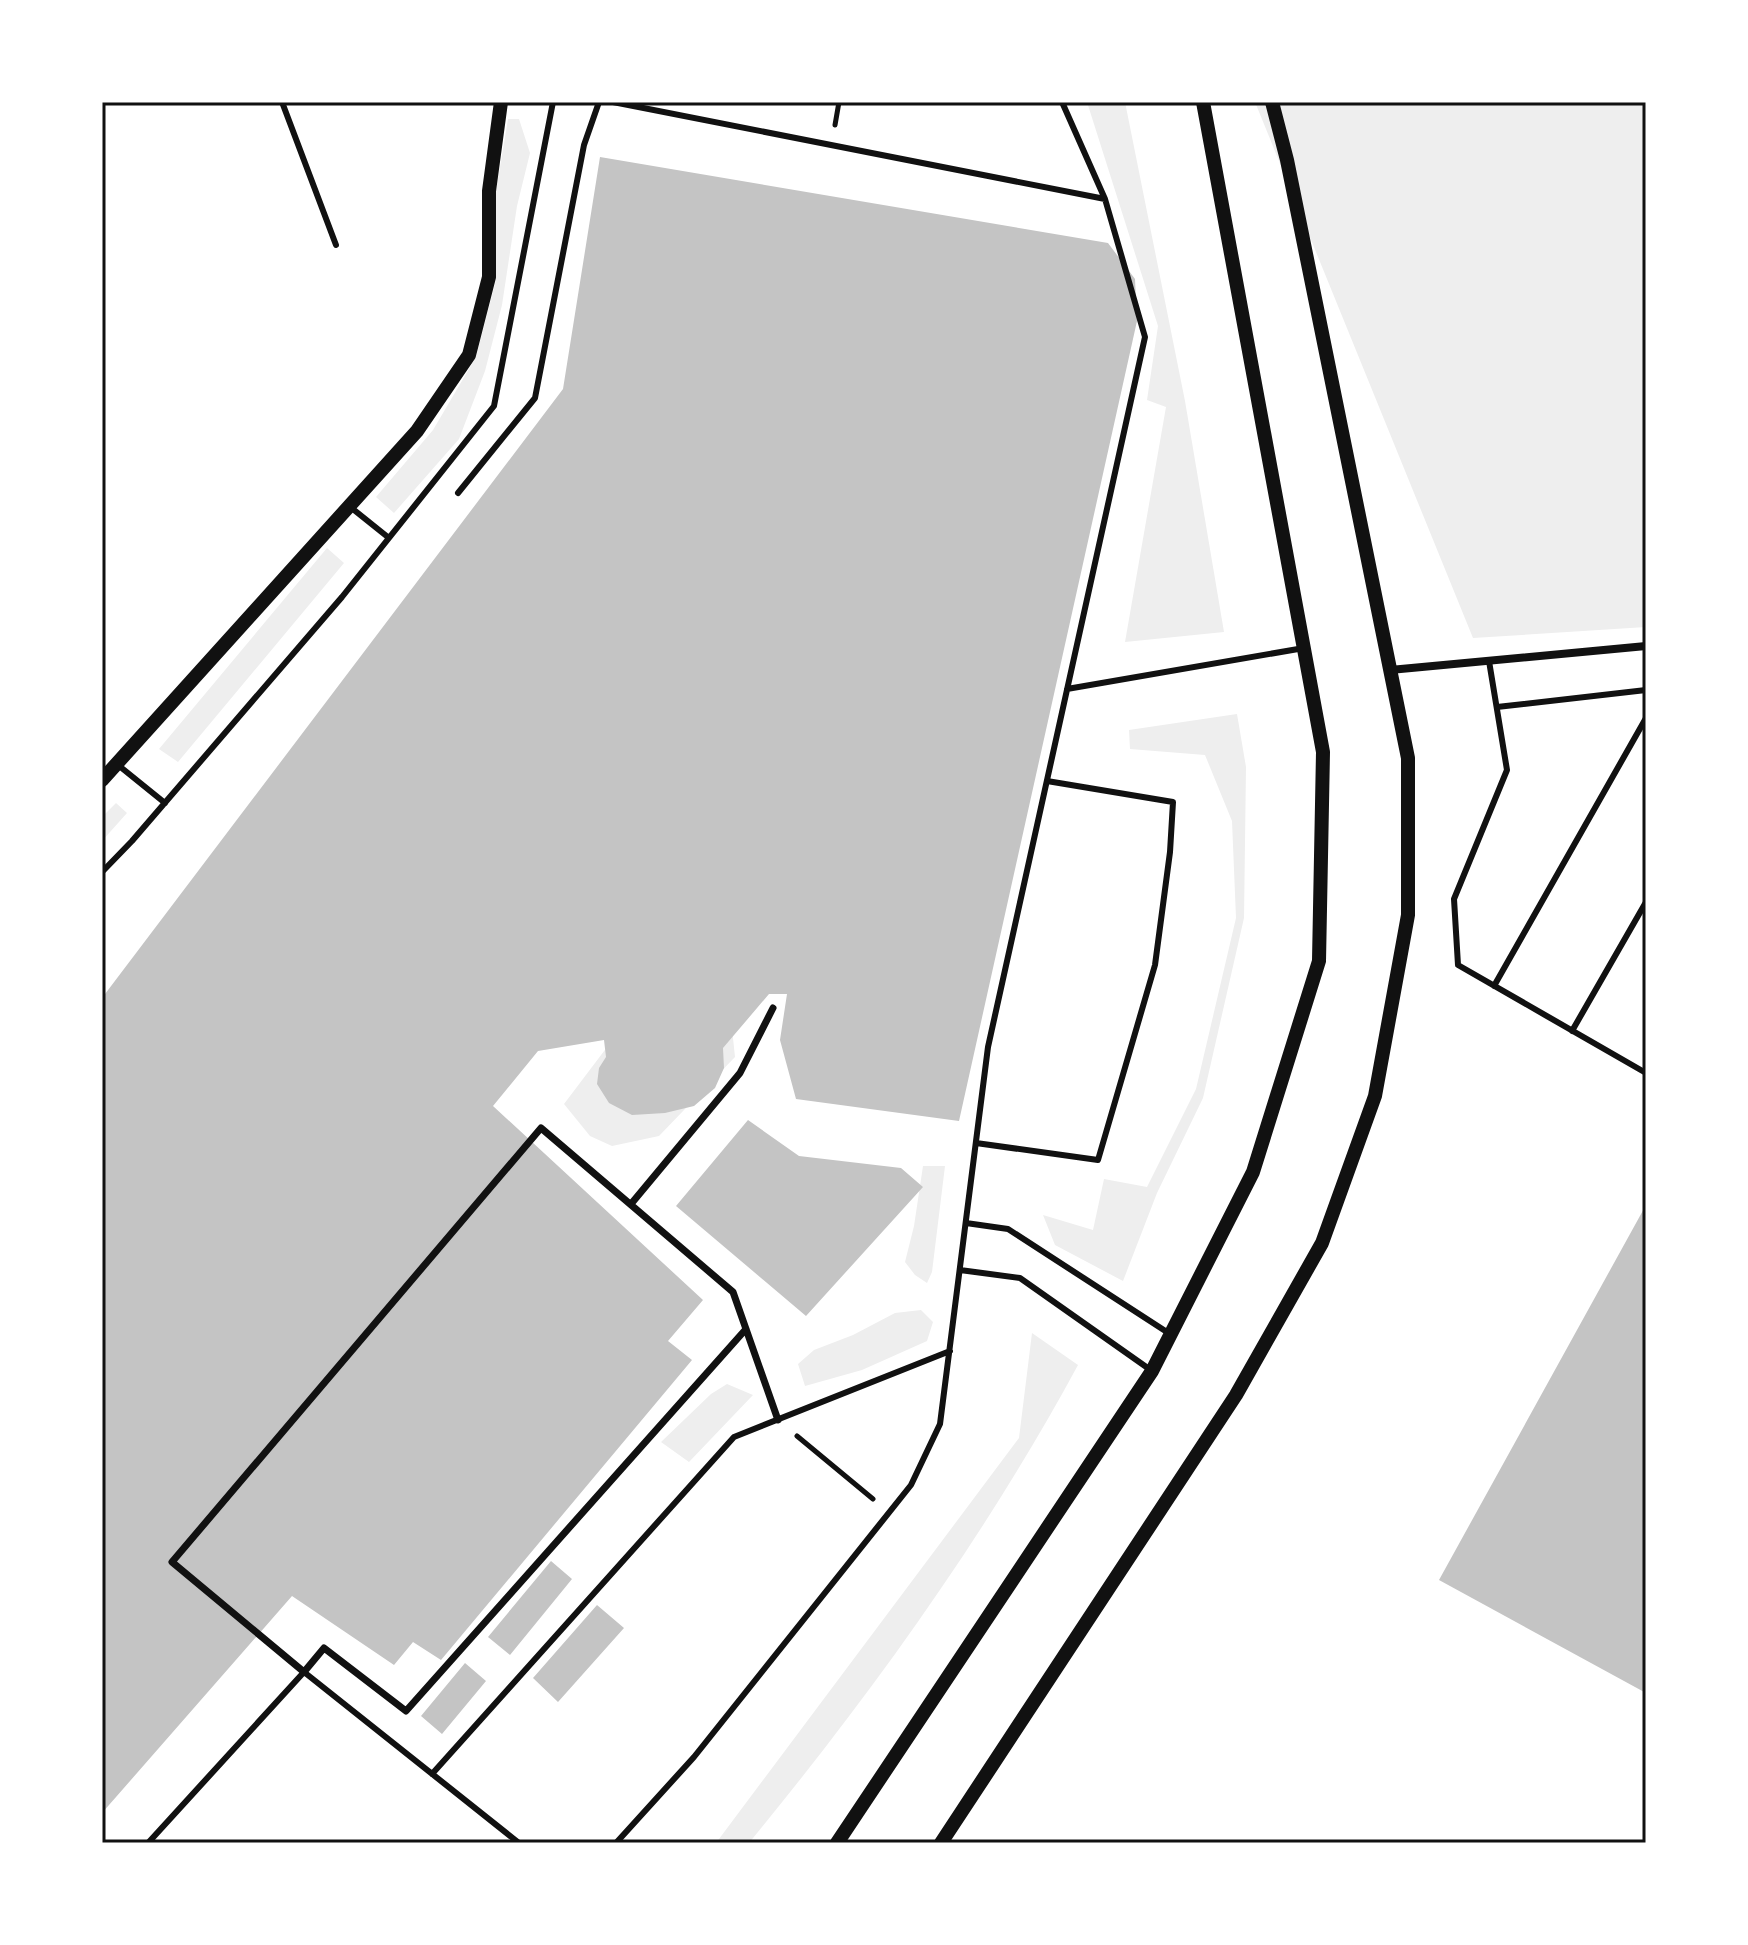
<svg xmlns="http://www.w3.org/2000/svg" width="1748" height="1945" font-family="'IBM Plex Sans',sans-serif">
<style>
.green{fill:#eee}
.building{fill:#c4c4c4}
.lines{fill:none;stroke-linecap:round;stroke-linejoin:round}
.path{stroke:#111;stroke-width:5}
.service{stroke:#111;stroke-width:6}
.pedestrian{stroke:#111;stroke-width:7}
.minor{stroke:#111;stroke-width:8}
.tertiary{stroke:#111;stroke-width:14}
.neatline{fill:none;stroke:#111;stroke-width:3}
</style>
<rect width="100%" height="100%" fill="#fff"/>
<path class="green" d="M1087,102H1125L1185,401L1224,632L1125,642L1166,407L1147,400L1158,326Z
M1255,102H1646V627L1473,638Z
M508,119H519L530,153L517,206L502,305L485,371L459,439L394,513L376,497L433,430L476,357L496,280L495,197Z
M327,548L344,563L178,762L159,749Z
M1237,714L1246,767L1244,918L1203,1098L1157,1193L1123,1281L1055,1245L1043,1215L1093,1230L1104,1179L1147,1187L1196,1089L1236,918L1232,821L1205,755L1130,749L1129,730Z
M116,803L127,813L102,841V817Z
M731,1019L735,1057L659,1136L612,1146L590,1136L564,1104L623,1026Z
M923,1166H945L932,1272L927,1283L915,1275L905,1262L914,1226Z
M921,1310L933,1322L927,1341L862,1370L805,1386L798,1364L814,1350L853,1335L895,1313Z
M1032,1333L1078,1365C986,1535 872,1693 749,1843H716L1019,1438Z
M727,1384L753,1395L689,1462L661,1442L711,1394Z"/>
<path class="building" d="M600,157L1108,243L1135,279L1137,321L959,1121L796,1099L780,1040L787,994H769L723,1048L724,1068L715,1088L694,1106L665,1113L632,1115L609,1103L597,1084L599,1068L606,1057L604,1040L538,1051L493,1106L703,1300L668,1341L692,1360L441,1660L413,1642L394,1665L292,1596L102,1813V998L563,389Z
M748,1120L799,1156L901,1168L923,1187L806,1316L676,1206Z
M1646,1205V1693L1439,1580Z
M551,1561L572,1579L510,1655L488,1637Z
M597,1605L624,1628L558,1702L533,1678Z
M465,1663L486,1681L442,1734L421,1716Z"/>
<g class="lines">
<path class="path" d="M835,125L839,102
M797,1436L873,1499"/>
<path class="service" d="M282,102L336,245
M613,102L1105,199
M458,493L535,398L584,145L599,102
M349,506L389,538
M1489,661L1507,770L1454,899L1458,965L1646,1073
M1067,689L1304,648
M1497,707L1646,690
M118,765L165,803
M102,872L132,841L342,597L494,406L553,102
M1494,986L1646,718
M1572,1031L1646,902
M976,1143L1098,1160L1155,965L1170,852L1173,802L1047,781
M966,1223L1008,1229L1170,1334
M960,1270L1020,1278L1152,1371
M432,1774L734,1437L950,1351
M148,1843L304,1672L519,1843
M616,1843L694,1757L911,1485L940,1424L988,1047L1145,337L1105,199L1062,102"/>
<path class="pedestrian" d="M631,1204L740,1073L773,1008
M746,1329L406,1711L324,1648L304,1672L172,1562L541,1128L733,1292L778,1420"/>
<path class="minor" d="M1390,670L1646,646"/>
<path class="tertiary" d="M102,780L417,431L469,355L489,277V191L501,102
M837,1843L1152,1371L1253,1172L1319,961L1323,752L1203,102
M941,1843L1236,1395L1322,1243L1375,1096L1408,915V758L1287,160L1272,102"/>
</g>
<rect width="1748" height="1945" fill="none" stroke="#ffffff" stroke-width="208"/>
<rect x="104" y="104" width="1540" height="1737" class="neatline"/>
</svg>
